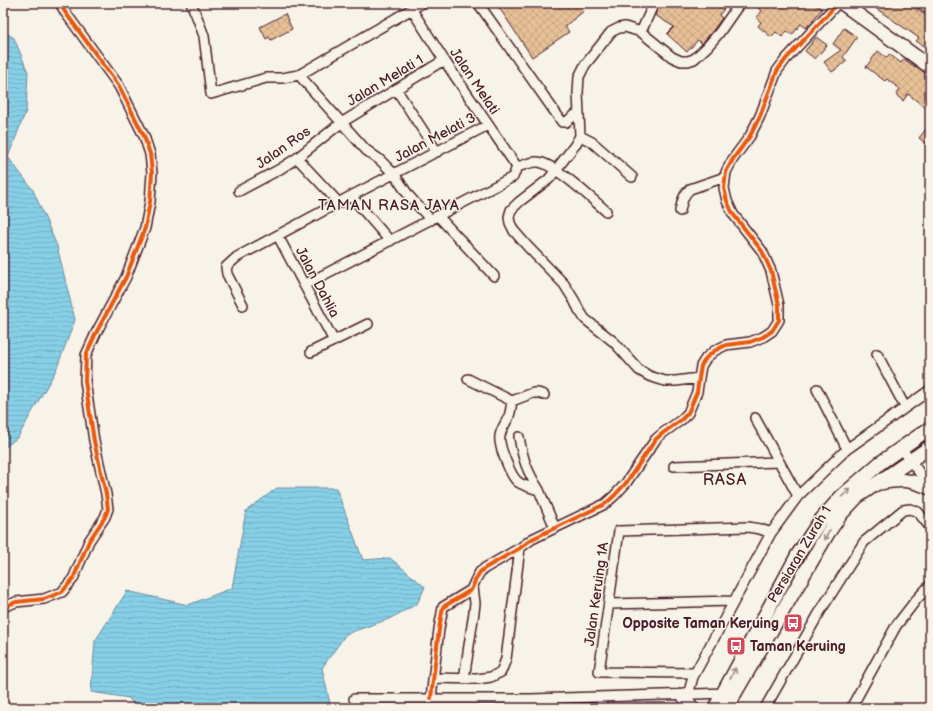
<svg xmlns="http://www.w3.org/2000/svg" width="933" height="711" font-family="'Balsamiq Sans',sans-serif">
<style>
.water{fill:url(#water-rules);stroke:#6e899c}
.building{fill:url(#building-cross-hatch);stroke:#4a1f2b}
.lines{fill:none;stroke-linecap:round;stroke-linejoin:round}
.minor-casing{stroke:#4a1f2b;stroke-width:12}
.secondary-casing{stroke:#4a1f2b;stroke-width:16}
.minor{stroke:#f7f3e8;stroke-width:9}
.secondary{stroke:#f7f3e8;stroke-width:13}
.cycleway-casing{stroke:#f7f3e8;stroke-width:6}
.cycleway{stroke:#e8590c;stroke-width:4}
.oneway{stroke:#a0898a}
.labels{text-anchor:middle;stroke-width:3;stroke-linejoin:round;paint-order:stroke}
.street-label{font-size:14px;fill:#4a1f2b;stroke:#f7f3e8}
.poi-label{font-size:14px;font-weight:bold;fill:#4a1f2b;stroke:#f7f3e8;text-anchor:end}
.neighbourhood-label{font-size:15px;letter-spacing:1px;fill:#4a1f2b;stroke:#f7f3e8}
.quarter-label{font-size:16px;letter-spacing:1px;fill:#4a1f2b;stroke:#f7f3e8}
</style>
<defs>
<pattern id="water-rules" width="6" height="5" patternUnits="userSpaceOnUse"><rect width="6" height="5" fill="#86d0e7"/><path d="M0 2.5h6" fill="none" stroke="#75b2c6"/></pattern>
<pattern id="building-cross-hatch" width="8" height="8" patternUnits="userSpaceOnUse"><rect width="8" height="8" fill="#e6c096"/><path d="M0 0l8 8M0 8l8-8" fill="none" stroke="#c7a581"/></pattern>
</defs>
<rect width="100%" height="100%" fill="#f7f3e8"/>
<filter id="ink" filterUnits="userSpaceOnUse"><feTurbulence type="fractalNoise" baseFrequency=".025" numOctaves="2"/><feDisplacementMap in="SourceGraphic" scale="8" xChannelSelector="R" yChannelSelector="G"/><feConvolveMatrix kernelMatrix="1 2 1 2 8 2 1 2 1" color-interpolation-filters="sRGB"/></filter>
<g filter="url(#ink)">
<path class="water" d="M3,31L14,38L28,72L26,111L8,157L33,190L57,246L75,320L56,370L18,437L3,449Z
M277,488H336L363,560L390,558L425,587L417,604L389,619L346,634L322,668L331,708H136L129,698L91,692L95,641L127,591L188,605L232,588L246,511Z"/>
<path class="building" d="M496,3H579L584,11L565,26L569,32L532,57Z
M660,3H729L719,15L722,18L714,29L702,44L698,40L687,52L667,34L674,27L655,15Z
M752,3H814L822,9L806,28L801,24L792,35L787,31L782,37L776,32L771,37L758,26L761,22L756,18L762,11Z
M868,3H906L930,18V51L916,41L919,38Z
M285,14L292,29L271,40L269,37L266,39L260,27Z
M844,28L857,37L843,57L847,61L832,72L824,62L841,50L833,44Z
M816,37L827,45L815,59L805,51Z
M878,51L887,58L889,54L901,63L904,59L915,67L916,66L925,73L930,75V111L908,94L903,101L896,95L900,89L887,79L885,81L866,67Z
M930,124V147L919,138Z"/>
<g class="lines">
<defs>
<path id="minor" d="M191,3L197,17L204,36L211,94L266,78H282L299,75L422,3
M478,3L562,122H566L579,112
M920,3L930,10
M412,10L444,60L517,167
M641,32L654,3
M299,75L366,150L380,160L394,174L409,196L431,220
M396,89L437,152
M580,136L592,142L632,177
M297,158L339,203
M517,167C522,166 532,161 538,162C554,163 592,199 606,211
M239,191L280,169L297,158L341,123L444,60
M351,196L390,241
M680,211C682,202 683,195 690,189L725,177
M438,216L494,276
M278,236L334,341
M304,285L505,181L513,177L517,167
M243,305L227,274L226,267L237,257L351,196L488,125
M311,352L368,324
M877,354L905,407
M699,378L676,381H665L649,376L639,370L614,342L585,319L579,310L574,300L564,284L528,247L514,231L510,223L509,217L511,210L519,202L549,179L575,145L580,136L578,93L579,77L585,65L611,32L619,28L625,27L641,32L672,57L681,61H688L694,59L707,47L719,33L740,3
M468,379L512,401L533,393H538L544,395
M817,389L847,449
M512,401C511,406 511,411 509,416C506,423 501,429 500,436C498,445 511,477 518,482C524,486 532,488 539,490L555,528
M755,418L798,496
M519,437C523,460 527,471 539,490
M901,448L930,487
M674,466L779,462
M609,604L734,601
M3,607L16,602L44,599L62,592L73,579L89,541L105,517L108,509L106,494L94,441L85,381L86,355L96,333L126,277L145,228L150,202L152,173L150,154L144,136L119,86L65,12L60,3
M695,673L599,672L619,531L748,527L760,529L771,533
M433,678L477,679L491,677L501,672L506,659L520,548
M464,679L474,612L475,603L473,587
M688,695L693,677L771,533L798,496L847,449L930,390
M431,698L439,629L443,607L471,590L476,579L480,572L485,568L520,548L532,539L605,504L614,496L626,483L656,439L663,433L681,420L688,413L697,392L699,378L701,366L706,358L714,351L726,345L750,342L763,337L772,331L779,320V305L771,271L762,251L733,214L727,201L724,188L726,172L733,159L750,136L760,116L777,71L786,59L838,3
M354,699H531L728,693
M601,708L602,697
M765,708L821,610L864,542L903,510L910,509L918,512L930,527
M851,708L896,626L916,600L930,585"/>
<path id="secondary" d="M842,3L930,67
M880,483C902,479 909,479 930,488
M683,695L692,708
M715,708L797,556L820,521L841,497L880,463L930,428
M728,708L735,693L828,533L841,514L857,497L930,447"/>
</defs>
<use href="#minor" class="minor-casing"/>
<use href="#secondary" class="secondary-casing"/>
<use href="#minor" class="minor"/>
<use href="#secondary" class="secondary"/>
<defs>
<path id="cycleway" d="M3,607L16,602L44,599L62,592L73,579L89,541L105,517L108,509L106,494L94,441L85,381L86,355L96,333L126,277L145,228L150,202L152,173L150,154L144,136L119,86L65,12L60,3
M431,698L439,629L443,607L471,590L476,579L480,572L485,568L520,548L532,539L605,504L614,496L626,483L656,439L663,433L681,420L688,413L697,392L699,378L701,366L706,358L714,351L726,345L750,342L763,337L772,331L779,320V305L771,271L762,251L733,214L727,201L724,188L726,172L733,159L750,136L760,116L777,71L786,59L838,3"/>
</defs>
<use href="#cycleway" class="cycleway-casing"/>
<use href="#cycleway" class="cycleway"/>
</g>
<defs><path id="oneway-shaft" d="M-6 0H5M1.5-3L5.5 0L1.5 3" fill="none" stroke-width="1.6" stroke-linecap="round" stroke-linejoin="round"/></defs>
<g class="oneway">
<use href="#oneway-shaft" transform="translate(846 493) rotate(-41)"/>
<use href="#oneway-shaft" transform="translate(827 535) rotate(122)"/>
<use href="#oneway-shaft" transform="translate(733 673) rotate(-62)"/>
</g>
</g>
<defs>
<symbol id="bus-square" viewBox="-11 -11 22 22"><rect x="-9" y="-9" width="18" height="18" rx="4" fill="#d1495b" stroke="#f7f3e8"/><path d="M-5-6H5V4H4V6H2V4H-2V6H-4V4H-5ZM-3.5-4V0h7V-4ZM-3.5 1.2v1.5H-2V1.2ZM2 1.2v1.5H3.5V1.2Z" fill="#fff"/></symbol>
</defs>
<g fill-rule="evenodd">
<use href="#bus-square" x="782" y="612" width="22" height="22"/>
<use href="#bus-square" x="725" y="635" width="22" height="22"/>
</g>
<g class="labels">
<g class="street-label">
<text transform="translate(385 80) rotate(-31)" y="5">Jalan Melati 1</text>
<text transform="translate(475 81) rotate(56)" y="5">Jalan Melati</text>
<text transform="translate(435 137) rotate(-28)" y="5">Jalan Melati 3</text>
<text transform="translate(283 147) rotate(-35)" y="5">Jalan Ros</text>
<text transform="translate(318 282) rotate(62)" y="5">Jalan Dahlia</text>
<text transform="translate(799 554) rotate(-59)" y="5">Persiaran Zurah 1</text>
<text transform="translate(596 594) rotate(-82)" y="5">Jalan Keruing 1A</text>
</g>
<g class="poi-label">
<text x="779" y="628">Opposite Taman Keruing</text>
<text x="750" y="651" text-anchor="start">Taman Keruing</text>
</g>
<g class="neighbourhood-label">
<text x="389" y="210">TAMAN RASA JAYA</text>
</g>
<g class="quarter-label">
<text x="725" y="485">RASA</text>
</g>
</g>
<rect width="933" height="711" fill="none" stroke="#f7f3e8" stroke-width="16"/>
<rect x="8" y="8" width="917" height="695" fill="none" stroke="#4a1f2b" stroke-width="1.5" filter="url(#ink)"/>
</svg>
